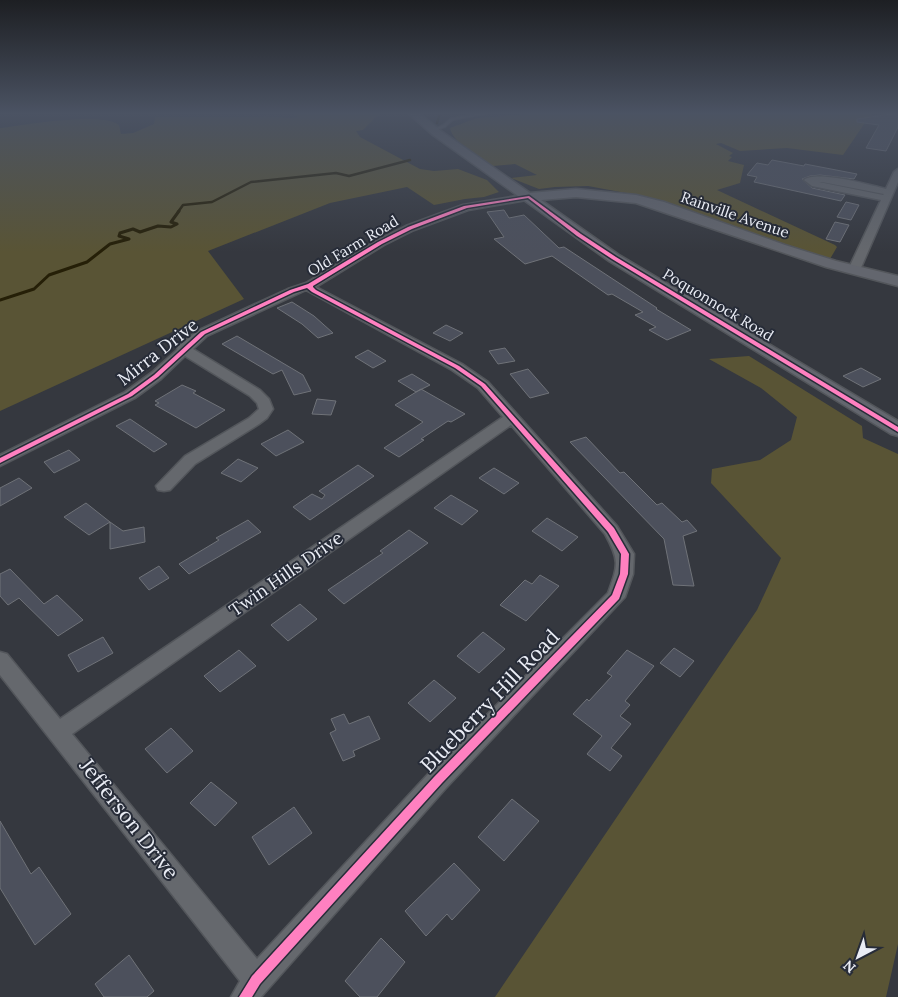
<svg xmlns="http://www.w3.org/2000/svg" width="898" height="997" font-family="Lora,serif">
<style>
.green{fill:#595435}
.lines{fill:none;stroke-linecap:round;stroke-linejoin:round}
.stream-far1{stroke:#251f07;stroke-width:2.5}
.stream{stroke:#251f07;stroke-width:3}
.building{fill:#4c505c;stroke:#6f7278}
.lane-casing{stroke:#53565b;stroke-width:2}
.street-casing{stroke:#53565b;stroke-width:3}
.secondary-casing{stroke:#53565b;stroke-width:3}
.lane{fill:#65686d;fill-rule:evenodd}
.street{fill:#65686d;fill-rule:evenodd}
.secondary{fill:#63666e;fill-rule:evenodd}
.cycleway-casing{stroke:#272c38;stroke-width:3}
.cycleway{fill:#ff80c0;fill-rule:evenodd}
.labels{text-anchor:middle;stroke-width:4;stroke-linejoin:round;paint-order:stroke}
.far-street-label{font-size:15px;fill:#eaedf5;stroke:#272c38}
.street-label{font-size:18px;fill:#eaedf5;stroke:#272c38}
.near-street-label{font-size:21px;fill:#eaedf5;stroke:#272c38}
</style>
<rect width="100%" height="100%" fill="#35383f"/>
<path class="green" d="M291,113H380L363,130L356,131L360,137L420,169L434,171L458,169L487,180L499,192L484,197L465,199L434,205L407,187L330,203L208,251L244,299L0,411V128C24,125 102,111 119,125L121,134L133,133L154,124L155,117H257C271,114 284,120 298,117Z
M543,113H879L872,114L869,117L843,155L787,148L740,151L721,143L716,144L733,153L729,156L732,157L728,161L744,165L740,183L717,190L835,245L837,247L830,259L759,237L702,215L642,196L588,186L555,187L539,189L511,178L537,175L515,164L493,166C479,157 454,145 450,128L477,118Z
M749,356L862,426L863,438L898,454V944L886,997H495L757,610L781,558L711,483L712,469L760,460L791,440L797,417L761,388L709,359Z"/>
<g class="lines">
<path class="stream-far1" d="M437,123L440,113
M178,212L183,205L212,202L251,182L336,173L349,176L410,160"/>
<path class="stream" d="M0,300L34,289L49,275L87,262L110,244L129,239L119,236L120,233L133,229L140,232L158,226L171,227L177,224L171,222L179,211"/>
</g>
<path class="building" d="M898,113V127L886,151L866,148L879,125L857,122V119Z
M772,160L804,166L805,164L857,174L854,179L820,175L810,176L802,179L812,188L845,195L841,201L754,182L757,177L747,175L757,163L768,165Z
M846,202L859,205L851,220L837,217Z
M504,210L509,218L524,215L559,248L564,247L657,308L656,309L691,330L667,340L649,330L656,327L635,315L643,312L612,294L608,295L552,256L525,264L494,239L504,237L487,212Z
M835,222L849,225L840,242L826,239Z
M292,302L314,316L333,333L318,338L302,324L277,308Z
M446,325L463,333L450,341L433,333Z
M237,336L303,375L311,391L294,395L282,370L273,374L222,344Z
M505,348L515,361L498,364L489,351Z
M368,350L386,361L373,368L355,357Z
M861,368L881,379L863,387L843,376Z
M528,369L549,393L530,398L510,374Z
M412,374L430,385L416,392L398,381Z
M182,385L196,391L193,393L225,410L196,428L155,405L159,403L155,401Z
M421,389L465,414L451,422L448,421L421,439L424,440L399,457L384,448L423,422L395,405Z
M317,399L336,401L331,415L312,414Z
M130,419L167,444L154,452L116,426Z
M288,430L304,442L276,456L261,444Z
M586,437L620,473L624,472L657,505L662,503L682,522L687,520L697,531L683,536L694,586L673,585L664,539L570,442Z
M69,450L80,460L54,473L44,462Z
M238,459L258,468L241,482L221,473Z
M358,465L374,476L310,520L293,507L312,494L322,499L325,495L319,491Z
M494,468L519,483L504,494L479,478Z
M19,478L32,488L0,506V488Z
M451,495L478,511L462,525L434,508Z
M86,503L110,522L89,535L64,517Z
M547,518L578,537L562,551L532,531Z
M248,520L261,532L189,574L179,564L219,540L216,538Z
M110,522L123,531L144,527L145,542L110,549Z
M409,530L428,543L344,604L328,590L383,553L380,551Z
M159,566L169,578L149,590L139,578Z
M10,569L44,604L57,595L83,620L58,636L19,598L8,605L0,596V574Z
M540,575L559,586L526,621L500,605L525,580L532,584Z
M300,604L317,619L288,641L271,625Z
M483,632L505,649L479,673L457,656Z
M103,637L113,653L78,672L68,655Z
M674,648L694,661L680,677L660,663Z
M239,650L256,666L220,692L204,676Z
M627,650L654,666L625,701L630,705L620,716L631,724L611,748L622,756L610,771L587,754L602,736L573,714L587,699L589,701L612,676L607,673Z
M434,680L456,698L430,722L408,703Z
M344,714L349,724L369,716L380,739L353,751L355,756L343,761L330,733L336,730L331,719Z
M171,728L193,751L167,773L145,749Z
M211,782L237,803L215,826L190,803Z
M512,799L539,821L504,861L478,837Z
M294,807L312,833L269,865L252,837Z
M0,821L31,874L39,867L71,914L35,945L0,888Z
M454,863L480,890L452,920L447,914L426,936L405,911Z
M381,938L405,962L377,997H360L345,981Z
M129,955L154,991L147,997H104L95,984Z"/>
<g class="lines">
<defs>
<path id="lane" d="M483,113H489L453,120L445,127L434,131L432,130L443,125L451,118Z"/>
<path id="street" d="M898,169V182L860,270L858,272H850L848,270L881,200L812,186L804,180C817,170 869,185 886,189L894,172ZM819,182H822L884,194L883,195Z
M529,194L532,195V199L468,210L414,230L384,245L316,287L462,364L488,382L617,526L634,554L633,574L625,597L446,788L261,997H231L240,981L0,675V652L7,654L60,719L503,417L478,388L452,370L306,290L207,336L193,349L260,390L269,399L273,409L267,418L259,424L195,464L170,490L164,491L158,490L156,486L185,456L249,418L259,409L257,403L250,396L185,356L161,379L135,398L0,466V455L125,392L151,373L177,350L178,346L199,330L288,289L306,283L376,241L406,226L463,205ZM511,425L605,534C620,561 618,565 608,593L430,772L257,959L72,734Z"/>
<path id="secondary" d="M408,113H419L441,131L530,193L576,189L636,195L664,202L785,245L836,261L898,276V286L826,267L636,203L576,197L541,200L619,255L898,421V436L891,434L609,261L433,135Z"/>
</defs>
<use href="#lane" class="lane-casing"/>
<use href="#street" class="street-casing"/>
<use href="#secondary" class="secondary-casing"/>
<use href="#lane" class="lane"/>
<use href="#street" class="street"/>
<use href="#secondary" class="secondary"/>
<defs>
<path id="cycleway" d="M529,196L581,234L616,257L898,427V432L612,259L577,236L528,198L467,208L412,229L382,244L313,286V287L316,290L459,366L485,384L614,528L629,554L628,574L619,599L442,783L260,984L252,997H239L252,976L434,777L612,595L620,574L621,554L608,532L481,386L455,368L312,292L307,288L294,292L205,334L158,377L132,396L0,463V458L128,394L154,375L201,332L290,290L308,284L378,242L408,227L464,206Z"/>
</defs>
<use href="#cycleway" class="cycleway-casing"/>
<use href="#cycleway" class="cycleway"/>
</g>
<linearGradient id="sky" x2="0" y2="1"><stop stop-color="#1d1f23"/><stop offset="0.45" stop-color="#4b5363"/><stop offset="1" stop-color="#4b5363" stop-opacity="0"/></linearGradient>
<rect width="898" height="252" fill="url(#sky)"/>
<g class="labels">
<g class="far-street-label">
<text transform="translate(735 215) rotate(19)" y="5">Rainville Avenue</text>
<text transform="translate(353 246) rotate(-31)" y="5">Old Farm Road</text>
<text transform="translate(718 305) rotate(31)" y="5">Poquonnock Road</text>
</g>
<g class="street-label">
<text transform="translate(158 352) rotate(-38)" y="6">Mirra Drive</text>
<text transform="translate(286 574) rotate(-35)" y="6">Twin Hills Drive</text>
</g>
<g class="near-street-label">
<text transform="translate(490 701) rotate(-46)" y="7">Blueberry Hill Road</text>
<text transform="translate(129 819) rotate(52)" y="7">Jefferson Drive</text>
</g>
</g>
<g transform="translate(858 957) rotate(221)" stroke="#272c38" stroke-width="4" paint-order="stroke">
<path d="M0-4L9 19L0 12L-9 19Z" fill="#eaedf5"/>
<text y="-8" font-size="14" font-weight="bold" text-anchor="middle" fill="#eaedf5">N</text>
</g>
</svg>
